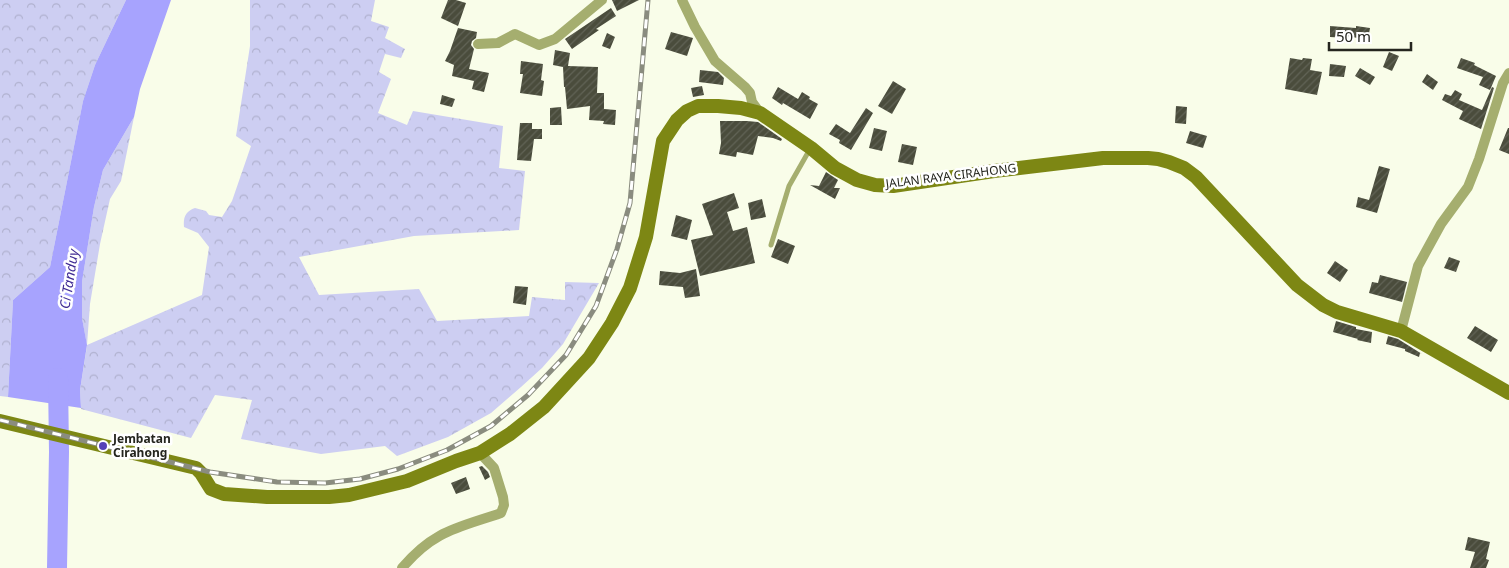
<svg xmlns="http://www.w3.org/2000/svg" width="1509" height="568" font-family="'Noto Sans',sans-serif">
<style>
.forest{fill:url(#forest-crowns)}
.water{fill:#a7a3fe}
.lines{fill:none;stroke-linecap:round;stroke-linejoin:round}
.river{stroke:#a7a3fe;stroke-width:20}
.building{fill:url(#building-hatch)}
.lane{stroke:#a5ae6f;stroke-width:5}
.street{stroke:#a5ae6f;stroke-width:10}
.secondary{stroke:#7d8714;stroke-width:14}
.rail-casing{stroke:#8a8c7f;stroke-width:5}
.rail{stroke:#fff;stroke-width:3;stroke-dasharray:9;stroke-linecap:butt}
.poi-dot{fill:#5440b7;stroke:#fff;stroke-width:2}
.labels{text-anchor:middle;stroke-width:5;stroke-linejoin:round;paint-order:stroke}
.street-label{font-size:12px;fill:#25261f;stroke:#fff}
.poi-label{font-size:12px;font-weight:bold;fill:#25261f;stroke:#fff;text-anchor:start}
.water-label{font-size:14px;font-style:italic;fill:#412d94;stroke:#fff}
</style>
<defs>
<pattern id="forest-crowns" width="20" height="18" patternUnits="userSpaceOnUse" patternTransform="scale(1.25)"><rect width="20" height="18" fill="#cdcef2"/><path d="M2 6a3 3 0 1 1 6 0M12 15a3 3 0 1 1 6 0" fill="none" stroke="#b0b1cf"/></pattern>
<pattern id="building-hatch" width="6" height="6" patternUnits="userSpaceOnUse" patternTransform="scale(1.25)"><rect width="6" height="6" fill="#4a4c3c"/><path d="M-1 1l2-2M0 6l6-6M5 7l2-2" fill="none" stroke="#616356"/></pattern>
</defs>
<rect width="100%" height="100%" fill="#f9fde9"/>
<path class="forest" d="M0,0H126L95,65L83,101L50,267L13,300L8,397L0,396Z
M250,0H375L371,21L389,27L385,38L405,49L401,58L385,54L379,72L391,79L378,113L407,125L413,111L503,126L499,168L525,171L519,230L414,236L299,257L319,295L419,289L437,321L529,316L532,297L565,300V282L599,283L563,344L542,368L521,387L491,413L448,437L397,456L385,446L321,454L241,439L252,400L215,395L191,438L81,409L80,390L87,346L82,318V282L94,207L103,170L134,117L121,181L110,199L100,244L90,304L87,345L202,295L209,247L198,233L184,227C183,217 186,211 195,208L206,211L209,215L222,217L232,201L251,146L236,136L250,46Z"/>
<path class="water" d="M126,0H171L140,89L134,117L103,170L94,207L82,282V318L87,345L80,390L81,408L8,397L13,300L50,267L83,101L95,65Z"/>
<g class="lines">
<path class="river" d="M57,568L59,452L58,378"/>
</g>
<path class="building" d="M448,0H456L466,3L458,26L441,18Z
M612,0H639L617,11Z
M611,8L616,16L596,29L599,30L572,49L565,39Z
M1330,26L1356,28V26L1370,28L1368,40L1347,36V38L1330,37Z
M458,28L477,32L476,38L472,41L471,45L474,49L469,69L489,73L484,92L472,89L474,81L452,76L454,65L445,61L450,51Z
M671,32L693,38L687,56L665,49Z
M607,33L615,37L610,49L602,46Z
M555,50L570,53L568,66L598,67L597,93H604V109L616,110L615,125L603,124L604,121L589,120L590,106L567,109L565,87H564L563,67L553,65Z
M1389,52L1399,56L1392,71L1383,67Z
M1290,58L1302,60L1303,58L1312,59L1310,70L1322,72L1317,95L1285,89Z
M1461,58L1475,63L1474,65L1496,76L1490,90L1479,85L1483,77L1457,68Z
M521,61L543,64L541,80L544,81L542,96L520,93L523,74H520Z
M1330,64L1346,66L1344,77L1329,76Z
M1360,68L1375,77L1370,85L1355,76Z
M700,70L718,72L724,78L723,85L699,82Z
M1427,74L1438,82L1433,90L1422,82Z
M893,81L906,89L892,114L878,106Z
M702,86L704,95L693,97L691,88Z
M778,87L798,99L802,92L810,97L809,99L818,104L810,119L783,103L782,105L772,98Z
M1492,87L1494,88L1481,129L1459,119L1463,111L1442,100L1445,94L1451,96L1455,90L1462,94L1459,100L1482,110Z
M442,95L455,99L452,107L440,104Z
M1176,106L1187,107L1186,124L1175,123Z
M561,107L562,125H550V108Z
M866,108L873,113L851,150L839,143L840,140L829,134L836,124L850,133Z
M720,121H747L758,122L782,139L781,141L773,138L758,136L753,155L737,152L736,157L719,154L721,143Z
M520,123H532V129H542V139H534L531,161L517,160Z
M874,128L887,131L882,151L869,148Z
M1508,128H1509V154L1499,150Z
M1190,131L1207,136L1203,148L1186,143Z
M902,144L917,147L913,165L898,162Z
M1379,166L1390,169L1377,213L1356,207L1358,197L1369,200Z
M826,172L838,180L834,188H840L835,199L810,185L819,186Z
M734,193L739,208L727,212L733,231L747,227L755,263L700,276L691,240L713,235L702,204Z
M762,199L766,217L751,220L748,203Z
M676,215L692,220L687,240L671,236Z
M778,239L795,246L788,264L771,257Z
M1449,257L1460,261L1456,272L1444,268Z
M1335,261L1348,270L1340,282L1327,273Z
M696,269L700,296L685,298L683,287L659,285L660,271L680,273Z
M1380,275L1407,282L1402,302L1369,293L1372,282L1378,283Z
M515,286L528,287L526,305L513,303Z
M1336,321L1356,327V329L1372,332L1371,343L1357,340L1358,339L1333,332Z
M1475,326L1498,340L1491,352L1467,338Z
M1388,336L1398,339L1422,354L1420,353L1419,357L1405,351V349L1386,344Z
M482,466L488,472L490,477L485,480L479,467Z
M466,477L470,489L456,494L451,483Z
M1468,537L1490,542L1486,559L1489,560L1486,568H1470L1475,552L1465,550Z"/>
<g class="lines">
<path class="lane" d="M771,245L789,186L810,149"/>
<path class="street" d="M682,0L695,27L715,61L745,87L750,93L752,102L760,113
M478,44L498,43L515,34L539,45L555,39L602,0
M1401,331L1418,266L1441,224L1468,187L1479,159L1503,83L1509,73
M402,568C434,530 458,528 501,513L504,505L503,497L494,468L480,453"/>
<path class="secondary" d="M0,421L196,468L201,473L211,489L224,494L267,497H329L349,495L407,481L456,461L480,453L510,434L544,407L567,382L589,358L612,323L630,288L646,237L663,141L677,120L687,111L698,106H718L741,108L760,113L811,148L835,168L857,180L875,185L893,186L994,171L1103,158H1148L1158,159L1169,162L1184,168L1196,177L1297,285L1323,305L1337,312L1401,331L1509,393"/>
<defs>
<path id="rail" d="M0,420L210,472L277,482L325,483L360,479L398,469L447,450L491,426L528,395L566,355L596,306L617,249L630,203L648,0"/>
</defs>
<use href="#rail" class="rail-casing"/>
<use href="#rail" class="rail"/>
</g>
<circle class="poi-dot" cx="103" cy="446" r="5"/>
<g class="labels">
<g class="street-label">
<text transform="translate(951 176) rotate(-7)" y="4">JALAN RAYA CIRAHONG</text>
</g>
<g class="poi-label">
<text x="113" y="443">Jembatan<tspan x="113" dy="14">Cirahong</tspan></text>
</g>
<g class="water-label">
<text transform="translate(69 279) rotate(-81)" y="5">Ci Tanduy</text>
</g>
</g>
<path d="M1329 42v8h82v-8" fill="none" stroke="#25261f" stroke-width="2.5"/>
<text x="1336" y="42" font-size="15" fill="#25261f" stroke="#ffffff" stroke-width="4" paint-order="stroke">50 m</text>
</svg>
